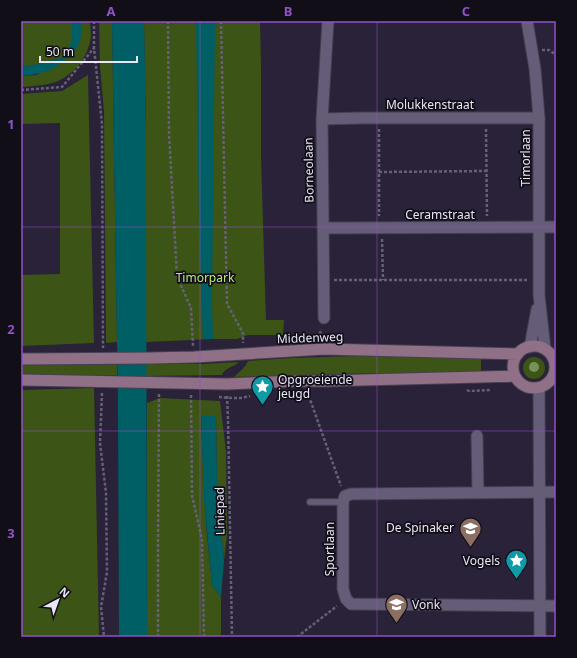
<svg xmlns="http://www.w3.org/2000/svg" width="577" height="658" font-family="'Noto Sans',sans-serif">
<style>
.green{fill:#3c5415}
.water{fill:#005f64}
.lines{fill:none;stroke-linecap:round;stroke-linejoin:round}
.service-casing{stroke:#463f52;stroke-width:8}
.minor-casing{stroke:#463f52;stroke-width:13}
.tertiary-casing{stroke:#463f52;stroke-width:13}
.secondary-casing{stroke:#463f52;stroke-width:13}
.path{stroke:#676175;stroke-width:2.5;stroke-dasharray:3 2;stroke-linecap:butt}
.service{stroke:#655d77;stroke-width:5.5}
.minor{stroke:#655d77;stroke-width:11}
.tertiary{stroke:#655d77;stroke-width:11}
.secondary{stroke:#907086;stroke-width:11}
.tree{fill:#78905a}
.grid{fill:none;stroke:#9151ca;stroke-width:1;stroke-opacity:0.55}
.labels{text-anchor:middle;stroke-width:3.5;stroke-linejoin:round;paint-order:stroke}
.street-label{font-size:12px;fill:#e9e5f5;stroke:#110e18}
.park-label{font-size:12px;fill:#b8ea75;stroke:#110e18}
.poi-label{font-size:12px;fill:#e9e5f5;stroke:#110e18;text-anchor:start}
.neatline{fill:none;stroke:#9151ca;stroke-width:1.5}
.grid-label{font-size:13px;text-anchor:middle;font-weight:bold;fill:#9151ca}
</style>
<rect width="100%" height="100%" fill="#292238"/>
<path class="green" d="M21,21H90C90,26 91,31 91,36C89,57 72,78 52,83C42,86 31,86 21,87V76L36,75L67,57L28,66L21,67Z
M99,21H112L117,342L106,343L104,112L100,66Z
M144,21H260L261,65V157L266,320H284L283,335H248L237,339H213L146,342V130Z
M88,75L94,343L21,346V275L60,274V123L21,124V94L62,91Z
M354,356H481V373H374L234,377C239,372 245,368 248,361L291,358Z
M523 368a11 11 0 1 1 22 0a11 11 0 1 1-22 0Z
M239,362C234,367 224,368 222,375L146,376V364H202Z
M117,364V375H21V365Z
M94,388L99,637H21V390Z
M160,398L220,401L226,452L227,535L224,561L217,483L216,416L201,417L206,525L212,585L221,597V637H147V403Z"/>
<path class="water" d="M72,21H81C81,29 82,39 78,46C76,50 72,53 69,56C55,71 41,74 21,76V67L28,66L62,58L69,49L72,38Z
M112,21H144L146,130L147,637H119L118,404Z
M196,21H215L212,303L213,339H203L199,225Z
M201,416H216L217,483L224,561L221,597L212,585L204,500Z"/>
<g class="lines">
<defs>
<path id="service" d="M310,502H343"/>
<path id="minor" d="M322,119L361,118H539
M323,228L556,227
M324,318L322,119L328,21
M477,436L478,493
M556,492L351,494L345,496L343,502V589L346,599L351,604L556,606"/>
<path id="tertiary" d="M527,21L535,69L539,118V295L545,349
M530,347L537,309
M539,388L540,637"/>
<path id="secondary" d="M513 367a21 21 0 1 1 42 0a21 21 0 1 1-42 0Z
M21,359L151,358L194,357L324,349L518,354
M21,380L227,384L296,381H324L515,376"/>
</defs>
<use href="#service" class="service-casing"/>
<use href="#minor" class="minor-casing"/>
<use href="#tertiary" class="tertiary-casing"/>
<use href="#secondary" class="secondary-casing"/>
<path class="path" d="M94,21V48L102,124L103,348
M168,21L169,133L177,277L191,308L193,346
M221,21L227,304L243,333V343
M542,50H549L556,55
M21,90L62,87L94,48
M379,129V216
M486,129L487,216
M379,172L487,171
M382,239L383,280
M334,280H529
M319,339L321,329
M550,384H556
M467,390L469,391L491,390
M307,391L341,486
M102,393L100,443L106,493L107,572L101,607L104,637
M191,395L192,496L202,539L204,637
M227,396L228,418L232,637
M219,397C229,398 241,399 250,396
M158,637V545L159,394
M297,637L337,606"/>
<use href="#service" class="service"/>
<use href="#minor" class="minor"/>
<use href="#tertiary" class="tertiary"/>
<use href="#secondary" class="secondary"/>
</g>
<circle class="tree" cx="534" cy="367" r="5"/>
<path class="grid" d="M200,21V637M377,21V637M21,227H556M21,431H556"/>
<defs>
<symbol id="sight-pin" viewBox="-11 -11 22 30"><path d="M0 17L-7.5 6A9.5 9.5 0 1 1 7.5 6Z" fill="#0f9aa8" stroke="#110e18"/><path d="M0-6L1.8-2.2L6-1.7L2.9 1.2L3.7 5.4L0 3.3L-3.7 5.4L-2.9 1.2L-6-1.7L-1.8-2.2Z" fill="#fff"/></symbol>
<symbol id="university-pin" viewBox="-11 -11 22 30"><path d="M0 17L-7.5 6A9.5 9.5 0 1 1 7.5 6Z" fill="#8d6e63" stroke="#110e18"/><path d="M0-5L7-2L0 1L-7-2ZM-4 1L0 2.5L4 1V4Q0 6-4 4Z" fill="#fff"/></symbol>
</defs>
<g fill-rule="evenodd">
<use href="#sight-pin" x="250" y="374" width="25" height="34"/>
<use href="#university-pin" x="458" y="516" width="25" height="34"/>
<use href="#sight-pin" x="504" y="548" width="25" height="34"/>
<use href="#university-pin" x="384" y="592" width="25" height="34"/>
</g>
<g class="labels">
<g class="street-label">
<text x="430" y="109">Molukkenstraat</text>
<text transform="translate(526 158) rotate(-90)" y="4">Timorlaan</text>
<text transform="translate(309 170) rotate(-91)" y="4">Borneolaan</text>
<text x="440" y="219">Ceramstraat</text>
<text transform="translate(310 338) rotate(-2)" y="4">Middenweg</text>
<text transform="translate(220 511) rotate(-91)" y="4">Liniepad</text>
<text transform="translate(330 549) rotate(-90)" y="4">Sportlaan</text>
</g>
<g class="park-label">
<text x="205" y="282">Timorpark</text>
</g>
<g class="poi-label">
<text x="278" y="384">Opgroeiende<tspan x="278" dy="14">jeugd</tspan></text>
<text x="454" y="532" text-anchor="end">De Spinaker</text>
<text x="500" y="565" text-anchor="end">Vogels</text>
<text x="412" y="609">Vonk</text>
</g>
</g>
<rect width="577" height="658" fill="none" stroke="#110e18" stroke-width="44"/>
<g transform="translate(58 600) rotate(41)" stroke="#110e18" stroke-width="3" paint-order="stroke">
<path d="M0-3L7 15L0 10L-7 15Z" fill="#e9e5f5"/>
<text y="-6" font-size="11" font-weight="bold" text-anchor="middle" fill="#e9e5f5">N</text>
</g>
<path d="M40 56v6h97v-6" fill="none" stroke="#e9e5f5" stroke-width="2"/>
<text x="46" y="56" font-size="12" fill="#e9e5f5" stroke="#110e18" stroke-width="3" paint-order="stroke">50 m</text>
<rect x="22" y="22" width="533" height="614" class="neatline"/>
<g class="grid-label">
<text x="111" y="16">A</text>
<text x="288" y="16">B</text>
<text x="466" y="16">C</text>
<text x="11" y="129">1</text>
<text x="11" y="334">2</text>
<text x="11" y="538">3</text>
</g>
</svg>
